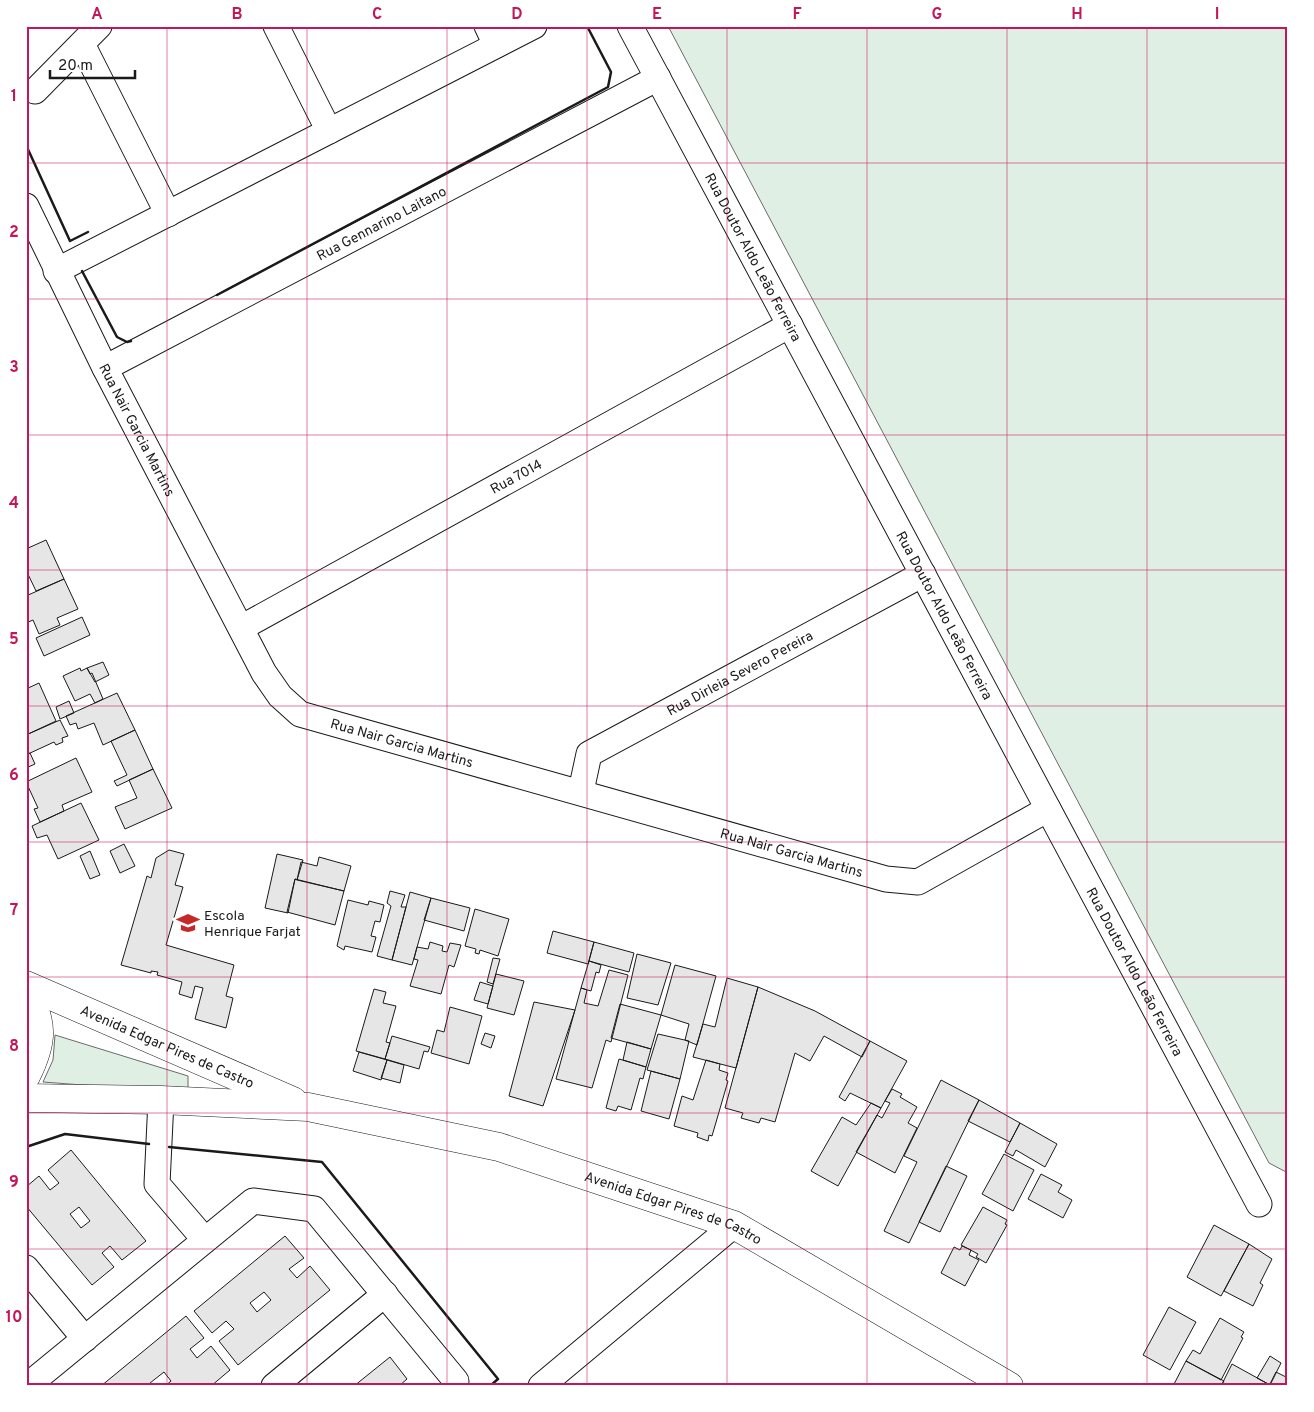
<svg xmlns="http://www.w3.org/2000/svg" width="1314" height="1412" font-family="Overpass,sans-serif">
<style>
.green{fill:#e0efe3;stroke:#6a6a6a}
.building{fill:#e6e6e6;stroke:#1a1a1a;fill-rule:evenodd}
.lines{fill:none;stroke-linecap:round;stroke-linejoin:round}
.street-casing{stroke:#1a1a1a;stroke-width:27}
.secondary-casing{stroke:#1a1a1a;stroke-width:29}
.primary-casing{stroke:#1a1a1a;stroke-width:29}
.street{stroke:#fff;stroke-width:25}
.secondary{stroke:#fff;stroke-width:28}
.primary{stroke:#fff;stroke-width:28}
.wall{stroke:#1a1a1a;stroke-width:2.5}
.grid{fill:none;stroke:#c2185b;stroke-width:1;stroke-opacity:0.55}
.labels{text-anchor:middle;stroke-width:4;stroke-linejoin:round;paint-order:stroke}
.street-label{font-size:14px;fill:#1a1a1a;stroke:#fff}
.poi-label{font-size:14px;fill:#1a1a1a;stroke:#fff;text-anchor:start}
.neatline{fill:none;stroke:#c2185b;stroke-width:2}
.grid-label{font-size:16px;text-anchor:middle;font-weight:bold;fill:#c2185b}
</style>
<rect width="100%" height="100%" fill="#fff"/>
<path class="green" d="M668,26H1288V1173L1269,1163Z
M55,1035L188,1076V1093L43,1082L53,1060Z"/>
<path class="building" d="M46,540L64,579L36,591L26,570V549Z
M64,579L78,609L57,618L60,625L39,634L33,620L26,623V596Z
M82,617L90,635L44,656L36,638Z
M103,662L109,675L95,682L87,668Z
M80,668L81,671L87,668L90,674L92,673L103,699L95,703L90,694L75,701L63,676Z
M39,683L56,721L26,735V689Z
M117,693L135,730L103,745L94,723L78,729L76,723L70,725L66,716Z
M69,701L74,713L60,719L56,707Z
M60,720L68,736L62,738L63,742L56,745L54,742L28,754L26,735Z
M135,730L153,769L117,786L114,781L127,775L111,741Z
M26,750L28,754L30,753L35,764L26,768Z
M76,758L92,792L62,805L64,811L40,822L34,809L38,808L26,782Z
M153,769L172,808L125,829L115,807L137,798L129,780Z
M81,803L99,840L58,859L47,835L37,838L32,826Z
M124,844L135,866L120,873L110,851Z
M169,850L184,854L175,885L183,887L166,945L234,965L226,996L233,998L226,1028L195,1019L203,988L195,986L192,998L179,994L182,982L157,975L158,972L151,971V973L121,965L147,876L151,878L156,858Z
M90,851L100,875L90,879L80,856Z
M277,854L303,860L297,880L295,879L288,913L265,908Z
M319,857L351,866L344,891L297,880L301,862L317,866Z
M295,879L344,891L335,925L287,912Z
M390,891L405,895L401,907H406L392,960L377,956L391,906L387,903Z
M410,892L431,898L412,965L392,960Z
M431,898L470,908L464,931L424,920Z
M348,900L368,905L369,901L384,905L380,922L375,921L371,936L376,937L372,952L345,946L344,950L337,946Z
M475,909L509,919L498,956L480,950L479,954L475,953L476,949L465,946Z
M553,931L594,942L588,964L547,953Z
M430,942L443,946L442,951L447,952L450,943L461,945L454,967L449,965L441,994L410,986L418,960L414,959L417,947L428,949Z
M594,942L634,953L629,972L589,961Z
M637,954L671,963L658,1005L627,998Z
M493,958L500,959L493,984L487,982Z
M589,961L601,965L599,973L596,972L591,991L581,988Z
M675,965L716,976L697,1045L685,1040L689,1024L661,1015Z
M609,970L628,975L611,1042L606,1040L592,1088L556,1079L581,988L587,990L584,1003L598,1006Z
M496,974L524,981L514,1015L487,1008Z
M727,978L758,987L736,1068L693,1057L703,1024L715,1027Z
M480,982L493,986L488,1004L474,1000Z
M758,987L815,1011L870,1041L862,1057L824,1036L810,1061L795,1053L775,1122L761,1118L759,1123L741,1118L743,1113L725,1108Z
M374,989L386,992L383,1003L396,1006L386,1042L390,1043L385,1059L356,1051Z
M534,1002L575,1010L543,1106L509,1096Z
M620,1004L661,1015L651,1049L611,1038Z
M450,1007L482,1016L469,1064L431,1053L437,1030L444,1032Z
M485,1033L495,1036L491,1048L481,1044Z
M658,1034L689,1041L680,1079L647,1070Z
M392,1036L430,1047L428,1052L424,1051L419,1069L385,1059Z
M870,1041L907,1061L881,1108L850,1093L845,1101L839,1097Z
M627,1042L651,1049L646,1067L623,1060Z
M359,1052L387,1060L381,1080L353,1071Z
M619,1059L646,1067L643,1079L640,1078L631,1110L618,1106L616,1111L606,1108Z
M387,1060L404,1065L400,1083L381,1078Z
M706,1060L720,1064L719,1070L728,1073L726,1080L728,1081L712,1136L709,1135L708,1141L697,1137L698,1133L674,1126L682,1096L693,1100Z
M651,1071L680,1079L669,1119L641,1111Z
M941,1080L979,1100L909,1243L884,1231L917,1162L904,1156Z
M892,1089L902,1094L900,1097L917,1107L908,1123L917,1128L895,1173L856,1152L877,1115L882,1118L890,1103L885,1101Z
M979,1100L1020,1123L1010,1142L968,1121Z
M871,1103L881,1108L838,1186L811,1171L842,1117L856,1125Z
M1020,1123L1057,1144L1045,1167L1016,1150L1013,1156L1005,1152Z
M71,1150L146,1241L122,1260L110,1246L102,1253L114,1267L92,1285L26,1206V1187L39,1176L50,1190L59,1183L48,1170ZM79,1207L90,1221L81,1228L70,1214Z
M1004,1154L1034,1170L1013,1211L982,1194Z
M946,1166L967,1176L940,1232L919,1222Z
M1041,1174L1062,1185L1058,1192L1072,1200L1063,1218L1028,1199Z
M983,1207L1007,1220L1005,1224L1007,1225L986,1263L976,1257L978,1254L961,1245Z
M1214,1225L1249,1244L1221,1296L1187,1277Z
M285,1236L304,1258L289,1269L297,1278L310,1266L330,1290L238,1365L219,1341L234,1329L226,1321L212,1333L194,1311ZM264,1292L271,1300L257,1312L250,1303Z
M1249,1244L1272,1259L1260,1283L1263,1285L1253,1306L1224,1291Z
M962,1246L971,1250L969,1255L979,1260L965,1286L941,1273L954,1247L960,1250Z
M1169,1307L1196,1322L1170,1370L1143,1355Z
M186,1316L204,1338L190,1349L197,1358L211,1346L230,1370L211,1386H165L171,1381L164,1372L150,1383L152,1386H101Z
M1220,1318L1244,1332L1241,1337L1243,1338L1221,1380L1186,1361L1193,1350L1200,1354Z
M1270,1356L1281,1363L1270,1385L1257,1378Z
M390,1357L407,1379L399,1386H354Z
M1186,1361L1224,1381L1221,1386H1173Z
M1232,1364L1270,1385L1269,1386H1221Z
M1276,1372L1288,1378V1386H1269Z"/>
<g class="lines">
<defs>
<g id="street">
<path d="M276,26L329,131"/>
<path d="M487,26L496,45"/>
<path id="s1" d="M630,26L1259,1204"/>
<path d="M82,44L168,214"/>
<path d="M35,91L99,26"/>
<path id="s2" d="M26,206L105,368L264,673L280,696L300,714L886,879L918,882L1048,809"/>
<path d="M56,271L534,26"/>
<path id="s3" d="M105,368L658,78"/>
<path id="s4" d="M241,628L790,325"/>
<path id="s5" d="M581,791L589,754L923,574"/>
<path d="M161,1100L157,1184L205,1240"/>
<path d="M26,1268L85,1339"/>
<path d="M27,1386L253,1201L314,1209L456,1381"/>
<path d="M274,1386L385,1294"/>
<path d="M541,1386L734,1225"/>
</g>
<path id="secondary" d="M26,990C44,1024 43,1042 26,1076"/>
<g id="primary">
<path id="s6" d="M26,985L293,1101"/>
<path id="s7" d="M26,1098L161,1100L308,1107L499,1147L734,1225L1009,1386"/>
</g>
</defs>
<use href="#street" class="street-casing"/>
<use href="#secondary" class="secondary-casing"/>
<use href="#primary" class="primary-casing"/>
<use href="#street" class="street"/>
<use href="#secondary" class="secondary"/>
<use href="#primary" class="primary"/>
<path class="wall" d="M26,145L70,241L88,232
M82,271L117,337L127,342L131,341
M217,295L608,87L611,72L587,26
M26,1147L65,1134L149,1144
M169,1147L322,1162L498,1379L490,1386"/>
</g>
<path class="grid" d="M167,26V1386M307,26V1386M447,26V1386M587,26V1386M727,26V1386M867,26V1386M1007,26V1386M1147,26V1386M26,163H1288M26,299H1288M26,435H1288M26,570H1288M26,706H1288M26,842H1288M26,977H1288M26,1113H1288M26,1249H1288"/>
<defs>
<symbol id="school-bare" viewBox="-9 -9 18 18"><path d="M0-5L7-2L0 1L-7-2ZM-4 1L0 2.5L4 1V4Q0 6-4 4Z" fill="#c62828" stroke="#fff" stroke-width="2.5" paint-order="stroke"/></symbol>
</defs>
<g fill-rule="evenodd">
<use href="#school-bare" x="172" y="907" width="32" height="32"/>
</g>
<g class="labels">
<g class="street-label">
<text dy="5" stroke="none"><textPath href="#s3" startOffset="312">Rua Gennarino Laitano</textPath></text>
<text dy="5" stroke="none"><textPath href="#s1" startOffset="262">Rua Doutor Aldo Leão Ferreira</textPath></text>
<text dy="5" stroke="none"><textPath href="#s2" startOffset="250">Rua Nair Garcia Martins</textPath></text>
<text dy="5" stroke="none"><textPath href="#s4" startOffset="314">Rua 7014</textPath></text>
<text dy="5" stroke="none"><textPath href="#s1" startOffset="668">Rua Doutor Aldo Leão Ferreira</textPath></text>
<text dy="5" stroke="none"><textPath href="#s5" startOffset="209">Rua Dirleia Severo Pereira</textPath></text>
<text dy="5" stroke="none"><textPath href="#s2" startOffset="685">Rua Nair Garcia Martins</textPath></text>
<text dy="5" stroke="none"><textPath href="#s2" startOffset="1090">Rua Nair Garcia Martins</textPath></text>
<text dy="5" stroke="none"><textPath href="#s1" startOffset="1072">Rua Doutor Aldo Leão Ferreira</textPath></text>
<text dy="5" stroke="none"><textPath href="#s6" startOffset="154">Avenida Edgar Pires de Castro</textPath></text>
<text dy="5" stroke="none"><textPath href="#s7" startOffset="662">Avenida Edgar Pires de Castro</textPath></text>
</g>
<g class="poi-label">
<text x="204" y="920">Escola<tspan x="204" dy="16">Henrique Farjat</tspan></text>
</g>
</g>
<rect width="1314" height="1412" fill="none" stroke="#ffffff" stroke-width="55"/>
<path d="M50 70v8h85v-8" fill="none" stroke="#1a1a1a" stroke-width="2.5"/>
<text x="58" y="70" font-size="15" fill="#1a1a1a" stroke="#ffffff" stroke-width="4" paint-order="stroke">20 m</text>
<rect x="28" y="28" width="1258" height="1356" class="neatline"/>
<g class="grid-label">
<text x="97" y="19">A</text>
<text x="237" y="19">B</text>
<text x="377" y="19">C</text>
<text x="517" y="19">D</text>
<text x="657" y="19">E</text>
<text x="797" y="19">F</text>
<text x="937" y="19">G</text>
<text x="1077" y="19">H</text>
<text x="1217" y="19">I</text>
<text x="14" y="101">1</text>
<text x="14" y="237">2</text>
<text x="14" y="372">3</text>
<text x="14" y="508">4</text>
<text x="14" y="644">5</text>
<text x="14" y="780">6</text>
<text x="14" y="915">7</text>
<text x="14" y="1051">8</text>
<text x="14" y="1187">9</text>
<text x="14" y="1322">10</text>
</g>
</svg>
